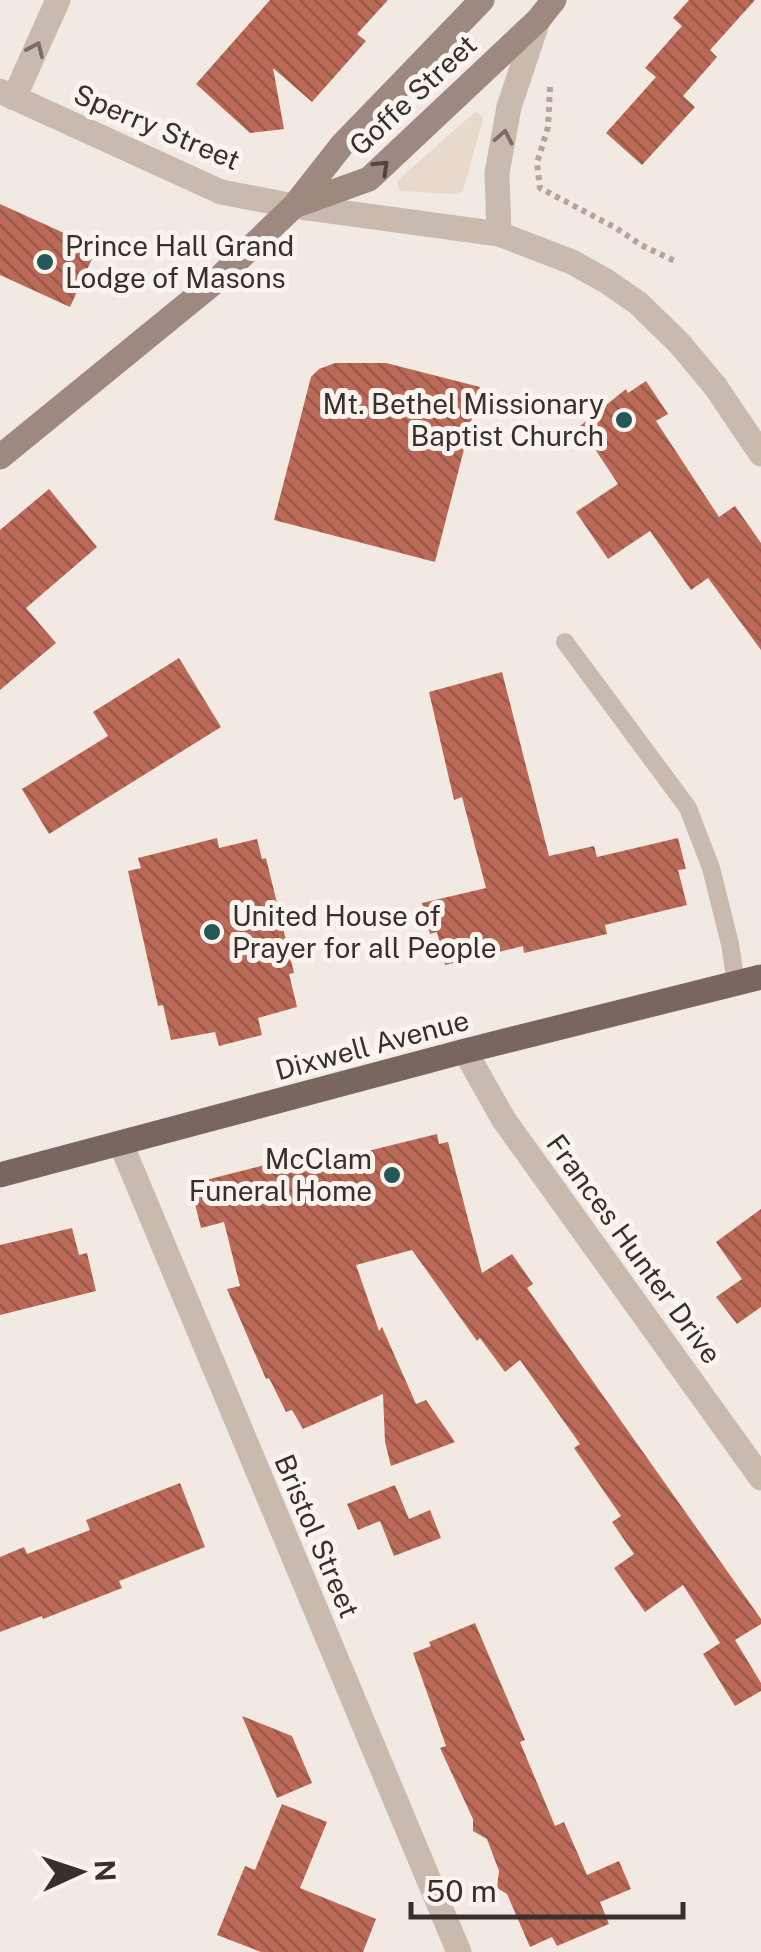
<svg xmlns="http://www.w3.org/2000/svg" width="761" height="1952" font-family="'Public Sans',sans-serif">
<style>
.plaza{fill:#e8dacb}
.building{fill:url(#building-back-hatch)}
.lines{fill:none;stroke-linecap:round;stroke-linejoin:round}
.path{stroke:#b5a499;stroke-width:6;stroke-dasharray:5 5;stroke-linecap:butt}
.lane{stroke:#c9baaf;stroke-width:18}
.street{stroke:#c9baaf;stroke-width:25}
.secondary{stroke:#9d8980;stroke-width:25}
.primary{stroke:#79665f;stroke-width:25}
.oneway{stroke:#7a6e67}
.oneway2{stroke:#524641}
.poi-dot{fill:#255757;stroke:#f9f4ef;stroke-width:4}
.labels{text-anchor:middle;stroke-width:10;stroke-linejoin:round;paint-order:stroke}
.street-label{font-size:28px;fill:#39302c;stroke:#f9f4ef}
.poi-label{font-size:28px;fill:#39302c;stroke:#f9f4ef;text-anchor:start}
</style>
<defs>
<pattern id="building-back-hatch" width="6" height="6" patternUnits="userSpaceOnUse" patternTransform="scale(2.5)"><rect width="6" height="6" fill="#bb6a57"/><path d="M-1 5l2 2M0 0l6 6M5-1l2 2" fill="none" stroke="#995848"/></pattern>
</defs>
<rect width="100%" height="100%" fill="#f2eae2"/>
<path class="plaza" d="M476,111L483,119L463,191L456,194L400,191L397,181Z"/>
<path class="building" d="M270,0H388L357,34L366,41L312,102L273,68L284,129L250,133L196,84Z
M689,0H755L710,50L717,57L683,96L695,107L642,165L606,133L656,77L645,68L682,26L673,18Z
M0,204L97,248L70,307L0,275Z
M335,363H386L480,387L435,562L274,520L311,377L319,369Z
M646,381L668,414L656,421L719,517L735,506L761,543V650L708,578L691,590L650,531L608,559L576,512L618,484L580,426L626,389L628,393Z
M49,489L97,547L26,608L56,643L0,690V530Z
M179,658L221,727L49,834L22,789L108,736L93,712Z
M502,672L549,856L594,846L597,857L678,838L686,869L678,870L687,905L605,925L607,934L524,953L523,946L445,965L437,932L430,934L422,903L486,888L462,797L454,800L429,692Z
M217,838L219,848L257,839L262,859L266,858L294,973L289,974L297,1007L258,1018L262,1035L219,1046L215,1032L171,1040L163,1005L158,1006L128,871L141,868L138,858Z
M437,1134L439,1144L448,1142L482,1273L512,1254L533,1284L527,1288L761,1619V1624L735,1640L761,1683V1691L735,1706L703,1654L720,1643L683,1585L645,1612L614,1568L634,1554L612,1522L621,1516L574,1448L580,1444L520,1360L505,1372L480,1338L477,1341L412,1250L356,1265L379,1331L382,1327L416,1404L426,1400L455,1442L391,1466L385,1442L383,1394L303,1429L292,1410L286,1412L269,1378L266,1379L227,1289L240,1286L224,1222L201,1228L190,1184L312,1153L315,1164Z
M761,1209V1307L737,1324L716,1297L742,1279L716,1242Z
M72,1228L79,1255L87,1253L96,1291L0,1315V1245Z
M180,1483L205,1547L119,1581L122,1588L43,1619L42,1616L0,1632V1557L24,1547L27,1554L90,1530L86,1520Z
M395,1485L409,1519L430,1510L441,1538L394,1556L380,1521L358,1530L347,1504Z
M475,1623L525,1740L520,1742L555,1826L564,1822L587,1875L619,1861L631,1889L600,1902L609,1924L557,1946L552,1937L530,1947L507,1894L497,1888L499,1871L487,1839L473,1831V1819L440,1748L446,1746L413,1653L431,1646L429,1642Z
M242,1716L292,1736L312,1783L277,1798Z
M282,1804L327,1822L300,1888L376,1919L363,1952H261L217,1935L245,1866L255,1870Z"/>
<g class="lines">
<path class="path" d="M550,87L548,127L537,163L540,188L616,228L641,245L677,262"/>
<path class="lane" d="M565,642L688,808L711,868L730,944L736,983"/>
<path class="street" d="M0,91L221,192L294,206L499,234L572,262L606,281L638,303L679,343L715,386L761,454
M14,98L58,0
M499,234L497,173L509,107L538,20
M465,1051L504,1120L761,1478
M121,1144L459,1952"/>
<path class="secondary" d="M294,206L369,179L538,20L554,0
M0,457L217,280L294,206L342,145L482,0"/>
<path class="primary" d="M0,1175L465,1051L761,977"/>
</g>
<defs><path id="oneway-chevron" d="M-2-3.5L2.5 0L-2 3.5" fill="none" stroke-width="1.6" stroke-linecap="round" stroke-linejoin="round" transform="scale(2.5)"/></defs>
<g class="oneway">
<use href="#oneway-chevron" transform="translate(36 49) rotate(-66)"/>
<use href="#oneway-chevron" transform="translate(504 137) rotate(-79)"/>
</g>
<use class="oneway2" href="#oneway-chevron" transform="translate(382 167) rotate(-44)"/>
<g class="poi-dot">
<circle cx="45" cy="262" r="10"/>
<circle cx="624" cy="420" r="10"/>
<circle cx="212" cy="932" r="10"/>
<circle cx="392" cy="1175" r="10"/>
</g>
<g class="labels">
<g class="street-label">
<text transform="translate(413 95) rotate(-43)" y="10">Goffe Street</text>
<text transform="translate(157 127) rotate(23)" y="10">Sperry Street</text>
<text transform="translate(372 1045) rotate(-15)" y="10">Dixwell Avenue</text>
<text transform="translate(634 1249) rotate(54)" y="10">Frances Hunter Drive</text>
<text transform="translate(317 1536) rotate(67)" y="10">Bristol Street</text>
</g>
<g class="poi-label">
<text x="65" y="256">Prince Hall Grand<tspan x="65" dy="32">Lodge of Masons</tspan></text>
<text x="604" y="414" text-anchor="end">Mt. Bethel Missionary<tspan x="604" dy="32">Baptist Church</tspan></text>
<text x="232" y="926">United House of<tspan x="232" dy="32">Prayer for all People</tspan></text>
<text x="372" y="1169" text-anchor="end">McClam<tspan x="372" dy="32">Funeral Home</tspan></text>
</g>
</g>
<g transform="translate(80 1872) rotate(87)" stroke="#f9f4ef" stroke-width="8" paint-order="stroke">
<path d="M0-8L18 38L0 25L-18 38Z" fill="#39302c"/>
<text y="-15" font-size="28" font-weight="bold" text-anchor="middle" fill="#39302c">N</text>
</g>
<path d="M411 1902v15h272v-15" fill="none" stroke="#39302c" stroke-width="5"/>
<text x="426" y="1902" font-size="30" fill="#39302c" stroke="#f9f4ef" stroke-width="8" paint-order="stroke">50 m</text>
</svg>
